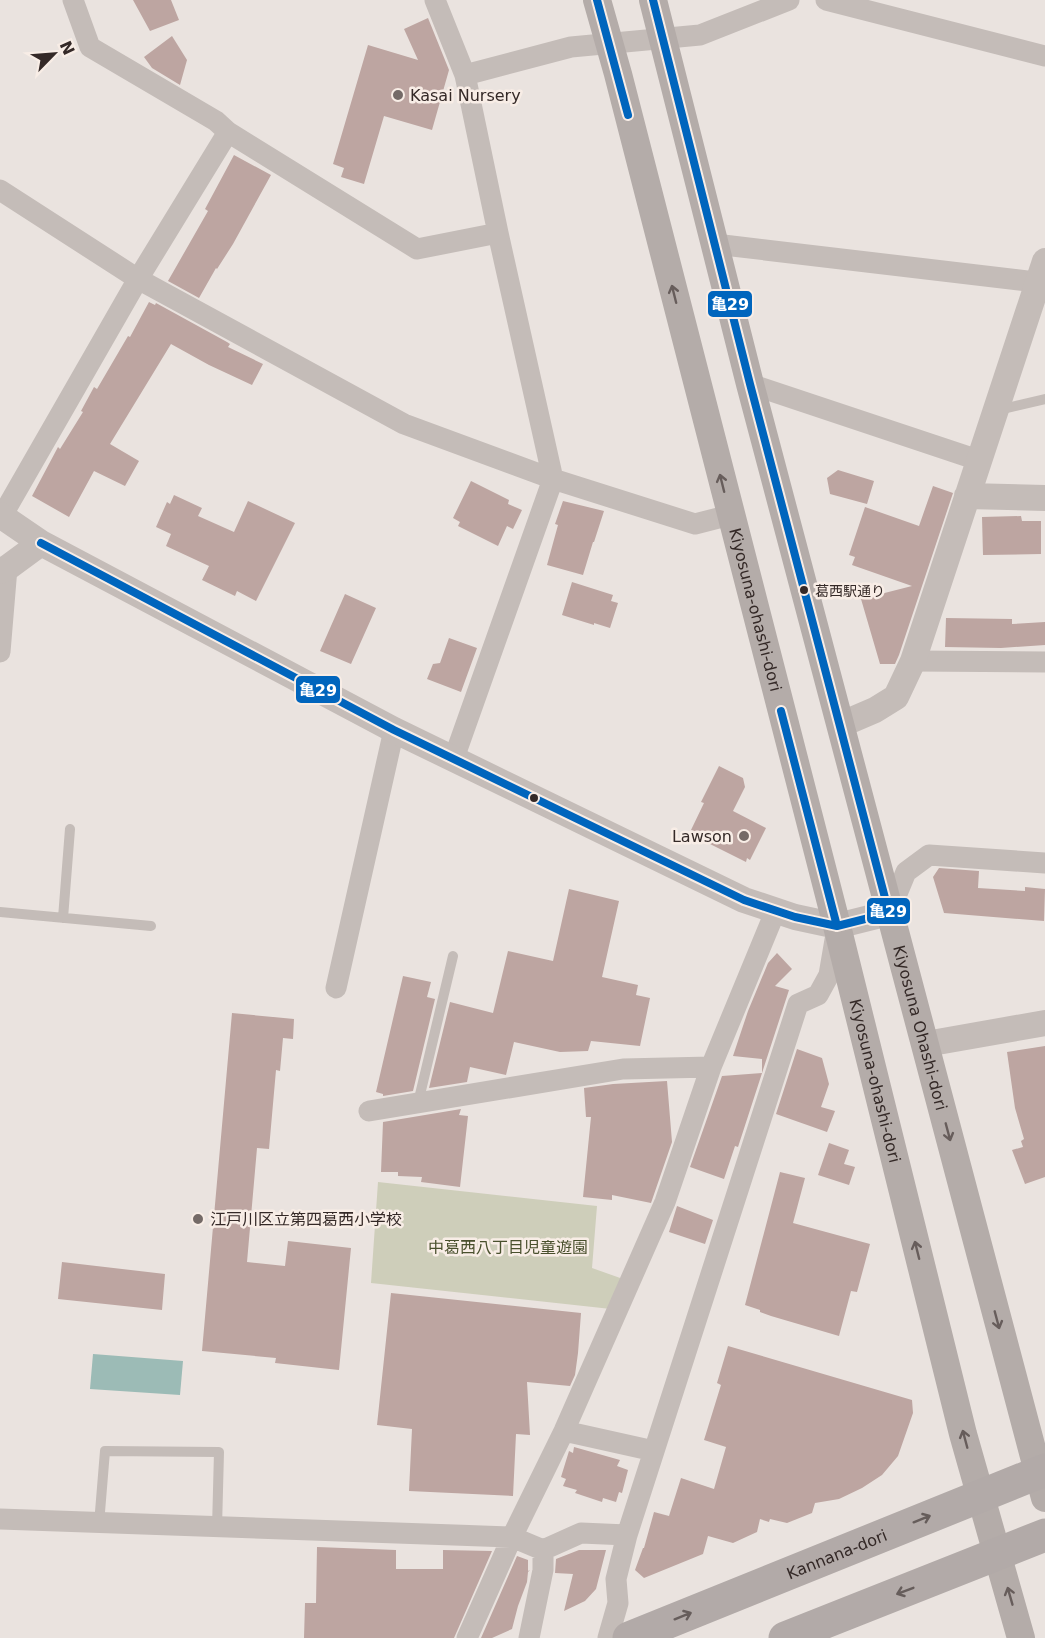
<svg xmlns="http://www.w3.org/2000/svg" width="1045" height="1638" font-family="'DejaVu Sans','Noto Sans JP',sans-serif">
<style>
.green{fill:#ceceba}
.water{fill:#9cbbb6}
.building{fill:#bda5a1}
.lines{fill:none;stroke-linecap:round;stroke-linejoin:round}
.service{stroke:#c4bcb8;stroke-width:10}
.minor{stroke:#c4bcb8;stroke-width:21}
.tertiary{stroke:#c4bcb8;stroke-width:26}
.secondary{stroke:#b4aca9;stroke-width:28}
.primary{stroke:#b2aaa8;stroke-width:33}
.bus-1-casing{stroke:#f8ede6;stroke-width:12}
.bus-1{stroke:#0065bd;stroke-width:8}
.oneway{stroke:#675d5b}
.oneway2{stroke:#665d5b}
.poi-dot{fill:#746a67;stroke:#f8ede6;stroke-width:2}
.bus-dot{fill:#342927;stroke:#f8ede6;stroke-width:2}
.labels{text-anchor:middle;stroke-width:5;stroke-linejoin:round;paint-order:stroke}
.bus-label{font-size:14px;fill:#342927;stroke:#f8ede6;text-anchor:start}
.poi-label{font-size:16px;fill:#342927;stroke:#f8ede6;text-anchor:start}
.street-label{font-size:16px;fill:#342927;stroke:#f8ede6}
.park-label{font-size:16px;fill:#49502d;stroke:#f8ede6}
.line-badge{stroke:#f8ede6;stroke-width:2}
.badge-label{font-size:16px;text-anchor:middle;font-weight:bold;fill:#fff}
</style>
<rect width="100%" height="100%" fill="#eae3df"/>
<path class="green" d="M378,1182L597,1206L592,1268L623,1279L611,1309L371,1283Z"/>
<path class="water" d="M93,1354L183,1361L180,1395L90,1389Z"/>
<path class="building" d="M133,0H171L179,20L150,31Z
M428,18L449,70L432,130L384,116L364,184L341,177L344,168L333,164L368,45L418,60L404,29Z
M172,36L187,60L180,85L152,68L144,57Z
M234,155L271,175L233,244L217,269L216,268L199,298L168,281L208,211L205,209Z
M149,302L155,305L156,303L227,342L230,344L228,347L263,364L252,385L209,365L171,344L110,444L139,461L125,486L94,471L69,517L32,496L58,447L60,449L83,412L81,411L94,387L97,389L128,336L130,337Z
M838,470L874,481L867,504L830,494L827,478Z
M471,481L509,500L508,504L522,510L513,529L507,526L498,546L458,526L460,522L453,518Z
M933,486L953,493L899,655L895,664H880L861,599L912,586L852,565L855,557L849,555L865,507L919,526Z
M174,495L202,508L198,516L234,532L248,501L295,523L256,601L237,591L235,596L202,580L209,566L166,546L171,534L156,527L167,502L170,504Z
M563,501L604,511L594,542H593L583,575L547,565L558,525L555,524Z
M1021,516L1022,521H1041V554L983,555L982,517Z
M572,582L613,595L611,601L618,603L610,628L594,623V625L562,615Z
M345,594L376,608L351,664L320,651Z
M946,618L1012,619V624L1045,622V645L1001,648L945,647Z
M449,638L477,648L461,692L427,679L433,664L440,663Z
M719,766L743,778L745,787L733,811L766,828L750,860L747,858L746,862L692,835L693,831L691,830L704,803L701,802Z
M939,868L979,871L978,888L1025,891V887L1045,889L1044,921L944,913L933,877Z
M569,889L619,901L602,977L638,985L636,995L650,998L640,1046L591,1041L588,1051L560,1052L514,1042L506,1075L470,1067L467,1082L429,1088L450,1002L493,1013L508,951L553,961Z
M777,953L792,969L775,986L789,990L738,1147L735,1146L724,1179L690,1167L722,1076L762,1073V1059L733,1056L748,1011L768,963Z
M403,976L431,982L427,997L435,999L413,1091L383,1096V1094L376,1092Z
M232,1013L294,1019L293,1039L283,1038L280,1071L276,1070L269,1149L257,1148L247,1262L285,1266L288,1241L351,1248L339,1370L275,1363L276,1358L202,1351Z
M1045,1046V1177L1025,1184L1012,1150L1023,1147L1021,1141L1024,1139L1015,1108L1007,1052Z
M797,1049L822,1058L829,1084L821,1107L835,1111L827,1132L776,1114Z
M667,1081L672,1142L651,1203L612,1195V1200L583,1197L591,1117H586L584,1088L613,1084Z
M461,1109L459,1115L468,1116L460,1187L421,1182L422,1177L398,1176V1172H381L383,1122Z
M829,1143L849,1150L844,1164L855,1167L849,1185L818,1175Z
M780,1172L805,1178L793,1223L870,1244L857,1292L851,1291L839,1336L771,1316L760,1312V1310L745,1305Z
M677,1206L713,1220L705,1244L669,1232Z
M62,1262L165,1274L162,1310L58,1299Z
M391,1293L581,1313L578,1353L575,1375L570,1386L527,1382L530,1435L516,1434L513,1496L409,1491L412,1429L377,1425Z
M728,1346L912,1400L913,1413L898,1456L882,1475L862,1488L839,1499L815,1503L812,1513L787,1523L770,1519L769,1522L760,1519L757,1532L733,1543L708,1536L703,1554L644,1578L635,1570L643,1548H644L654,1512L669,1516L681,1478L714,1489L726,1447L704,1440L721,1385L717,1383Z
M574,1447L620,1460L617,1466L628,1470L622,1493L619,1492L616,1502L603,1498L602,1502L575,1493L577,1490L563,1486L566,1479L561,1477L569,1451L573,1453Z
M317,1547L396,1550V1569H443V1550L492,1551L454,1638H304L305,1603H316Z
M579,1550H606L596,1589L585,1601L564,1611L573,1574L555,1573L556,1559Z
M517,1556L528,1560V1571L530,1570L528,1572L527,1582L518,1606L512,1629L492,1638H481Z"/>
<g class="lines">
<path class="service" d="M999,410L1045,399
M0,912L151,926
M63,918L70,829
M418,1103L453,956
M99,1524L105,1451L219,1452L217,1528"/>
<path class="minor" d="M73,0L90,47L216,121L228,132L417,249L498,233
M435,0L465,75L498,233L553,479L454,758
M826,0L1045,56
M465,75L571,47L700,35L789,0
M0,190L138,279L404,424L553,479L695,524L730,515
M715,244L1045,283
M750,384L978,460
M2,516L138,279L228,132
M0,652L7,568
M913,661L1045,662
M889,913L906,872L929,855L1045,863
M336,988L394,730
M369,1111L623,1069L711,1067
M564,1431L654,1451
M0,1519L512,1537L543,1550L581,1533L627,1535
M467,1638L512,1537L564,1431L665,1202L711,1067L775,912
M529,1638L543,1570V1550
M608,1638L618,1603L616,1579L627,1535L798,1004L818,995L829,975L836,934"/>
<path class="tertiary" d="M967,496L1045,498
M0,515L41,543L394,730L744,900L795,917L837,926L889,913
M0,571L7,568L41,543
M840,725L875,710L896,697L913,661L1045,261
M926,1044L1045,1023"/>
<g class="secondary">
<path id="s1" d="M597,0L618,74L837,926L963,1434L1021,1638"/>
<path id="s2" d="M653,0L750,384L1045,1498"/>
</g>
<g class="primary">
<path id="s3" d="M629,1638L1045,1470"/>
<path d="M785,1638L1045,1535"/>
</g>
<defs>
<path id="bus-1" d="M597,0L628,115
M41,543L394,730L744,900L795,917L837,926L889,913L750,384L653,0
M781,711L837,926"/>
</defs>
<use href="#bus-1" class="bus-1-casing"/>
<use href="#bus-1" class="bus-1"/>
</g>
<defs><path id="oneway-shaft" d="M-6 0H5M1.5-3L5.5 0L1.5 3" fill="none" stroke-width="1.6" stroke-linecap="round" stroke-linejoin="round" transform="scale(1.5)"/></defs>
<g class="oneway">
<use href="#oneway-shaft" transform="translate(674 294) rotate(-104)"/>
<use href="#oneway-shaft" transform="translate(722 483) rotate(-104)"/>
<use href="#oneway-shaft" transform="translate(948 1132) rotate(75)"/>
<use href="#oneway-shaft" transform="translate(917 1250) rotate(-104)"/>
<use href="#oneway-shaft" transform="translate(997 1320) rotate(75)"/>
<use href="#oneway-shaft" transform="translate(965 1439) rotate(-105)"/>
<use href="#oneway-shaft" transform="translate(1010 1596) rotate(-106)"/>
</g>
<g class="oneway2">
<use href="#oneway-shaft" transform="translate(922 1519) rotate(-22)"/>
<use href="#oneway-shaft" transform="translate(905 1591) rotate(159)"/>
<use href="#oneway-shaft" transform="translate(683 1616) rotate(-22)"/>
</g>
<g class="poi-dot">
<circle cx="398" cy="95" r="6"/>
<circle cx="744" cy="836" r="6"/>
<circle cx="198" cy="1219" r="6"/>
</g>
<g class="bus-dot">
<circle cx="804" cy="590" r="5"/>
<circle cx="534" cy="798" r="5"/>
</g>
<g class="labels">
<g class="bus-label">
<text x="815" y="596">葛西駅通り</text>
</g>
<g class="poi-label">
<text x="410" y="101">Kasai Nursery</text>
<text x="732" y="842" text-anchor="end">Lawson</text>
<text x="210" y="1225">江戸川区立第四葛西小学校</text>
</g>
<g class="street-label">
<text dy="6" stroke="none"><textPath href="#s1" startOffset="630">Kiyosuna-ohashi-dori</textPath></text>
<text dy="6" stroke="none"><textPath href="#s2" startOffset="1062">Kiyosuna Ohashi-dori</textPath></text>
<text dy="6" stroke="none"><textPath href="#s1" startOffset="1116">Kiyosuna-ohashi-dori</textPath></text>
<text dy="6" stroke="none"><textPath href="#s3" startOffset="224">Kannana-dori</textPath></text>
</g>
<g class="park-label">
<text x="508" y="1253">中葛西八丁目児童遊園</text>
</g>
</g>
<g class="line-badge">
<rect x="707" y="290" width="46" height="28" rx="6" fill="#0065bd"/>
<rect x="295" y="675" width="46" height="29" rx="6" fill="#0065bd"/>
<rect x="866" y="897" width="45" height="28" rx="6" fill="#0065bd"/>
</g>
<g class="badge-label">
<text x="730" y="310">亀29</text>
<text x="318" y="696">亀29</text>
<text x="888" y="917">亀29</text>
</g>
<g transform="translate(54 54) rotate(65)" stroke="#f8ede6" stroke-width="4.5" paint-order="stroke">
<path d="M0-4.5L10 22L0 15L-10 22Z" fill="#342927"/>
<text y="-9" font-size="16" font-weight="bold" text-anchor="middle" fill="#342927">N</text>
</g>
</svg>
